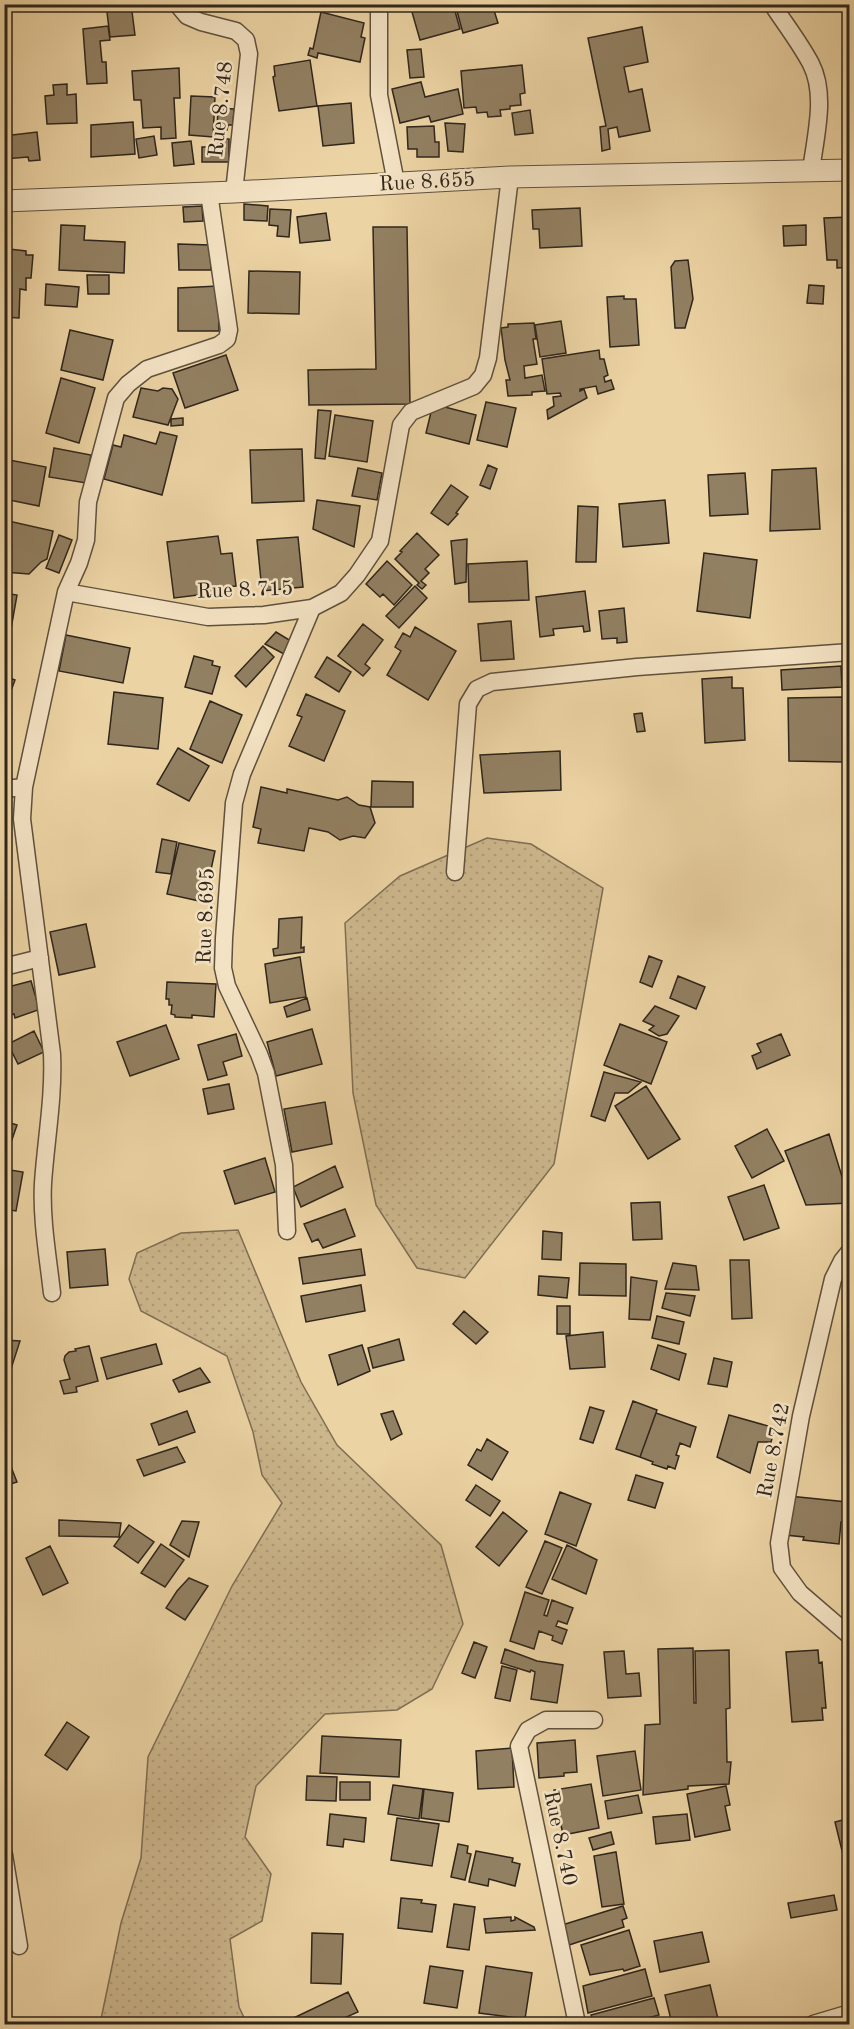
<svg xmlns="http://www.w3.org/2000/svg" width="854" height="2029" font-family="'Old Standard TT',serif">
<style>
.grass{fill:url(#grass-dots);stroke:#7e6e54;stroke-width:1.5}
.building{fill:#928062;stroke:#30261c;stroke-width:1.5}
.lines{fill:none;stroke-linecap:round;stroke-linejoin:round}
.minor-casing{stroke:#5f513e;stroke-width:19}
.tertiary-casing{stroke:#5f513e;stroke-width:23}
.minor{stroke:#f3e2c3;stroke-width:16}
.tertiary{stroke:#f3e2c3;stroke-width:21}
.labels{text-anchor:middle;stroke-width:5;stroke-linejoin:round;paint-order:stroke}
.street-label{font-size:21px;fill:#30261c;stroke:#f3e2c3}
</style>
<defs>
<pattern id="grass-dots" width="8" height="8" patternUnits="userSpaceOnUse" patternTransform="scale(1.5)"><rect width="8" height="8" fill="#ccb68c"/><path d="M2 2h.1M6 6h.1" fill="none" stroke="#b09c78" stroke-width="1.8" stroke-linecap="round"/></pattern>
</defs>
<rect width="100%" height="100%" fill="#ecd3a3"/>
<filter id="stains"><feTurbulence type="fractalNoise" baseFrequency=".00333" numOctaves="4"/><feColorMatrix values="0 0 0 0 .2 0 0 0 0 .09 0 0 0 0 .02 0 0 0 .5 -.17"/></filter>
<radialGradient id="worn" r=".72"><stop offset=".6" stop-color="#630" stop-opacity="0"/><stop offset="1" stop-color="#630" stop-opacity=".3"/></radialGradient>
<path class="grass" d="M487,838L531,844L603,888L554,1164L465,1278L417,1268L376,1205L353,1093L345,923L400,876Z
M238,1230L301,1382L337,1445L441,1545L463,1624L432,1689L397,1710L325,1714L256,1786L245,1837L271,1874L262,1921L230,1939L239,2007L247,2024H100L121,1923L141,1858L148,1757L232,1586L282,1503L262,1475L253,1432L227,1356L141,1311L129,1279L137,1253L181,1233Z"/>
<path class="building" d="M106,4H131L135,35L110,37Z
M453,4L460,29L420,40L410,5Z
M455,4H492L498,23L463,33Z
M321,12L364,23L361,37L365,38L360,62L318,53L317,58L308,55L310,48L313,49Z
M108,26L110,40L100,41L102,62H106L107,83L87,84L83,29Z
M642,27L648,62L624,67L629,92L642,89L650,131L619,137L617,127L608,129L610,149L602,151L600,127L606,126L588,38Z
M421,49L424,77L410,78L407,50Z
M310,60L317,106L279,111L273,77L275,76L274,66Z
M522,65L525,93L520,94L521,105L510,106V109L500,110L501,116L488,117L487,112L477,113L476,107L464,108L461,71Z
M179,68L180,98H174L176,138L161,139V127L143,128L141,100H134L132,71Z
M421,82L425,97L458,89L463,114L431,122L429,116L400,123L392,89Z
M67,84V95L76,94L77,123L47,124L45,96L54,95L53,85Z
M191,96L215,97L213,137L189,135Z
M351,103L354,143L323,146L318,106Z
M218,108L234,109L233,125H228L227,130L217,129Z
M530,110L533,133L515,135L512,113Z
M133,122L135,154L91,157V125Z
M445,123L465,124L463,152L448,151Z
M434,126L435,142H439V157H417V149H408L407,127Z
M37,132L40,160L29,161L28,157L4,159V136Z
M154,136L157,155L139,158L136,139Z
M218,139H229V162H202V147H218Z
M191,141L194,164L174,166L172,143Z
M244,204L268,206L267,221L244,220Z
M202,206L203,221L184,222L183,207Z
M580,208L582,246L540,248L539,229H533L532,210Z
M270,209L291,210L289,237L277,236L278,226L269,225Z
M326,213L330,240L300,243L297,217Z
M850,217V267L837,268V260H827L824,218Z
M61,225L85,226L84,240L125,242L124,273L59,270Z
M806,225V245L784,246L783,226Z
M373,227H407L410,404L309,405L308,370L376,369Z
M178,244L210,245L211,270H179Z
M9,249L26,251V255H33L31,278H26V290L20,289L19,318L4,317V254H8Z
M688,260L693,299L685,328H675L671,267L675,261Z
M249,271L300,272L299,314L248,313Z
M87,275H109V294H88Z
M46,284L79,287L77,307L45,305Z
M809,285L824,286L823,304L807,303Z
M218,286L219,331H178V288Z
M624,296V299H636L639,345L610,347L607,297Z
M561,321L566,353L540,357L535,325Z
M534,323L536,339H533L537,364L524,366L525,378L542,375L545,391L532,392V395L508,396L506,380H510L505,360L501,328L508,327V324Z
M70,330L113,340L103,380L61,370Z
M599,350L600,359H604L608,375L604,377L605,382L611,380L614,389L598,394L596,386L580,389V391L584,389L587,398L548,419L547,410L554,406L553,397L561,396L560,393L547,394L542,359Z
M226,355L238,390L185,408L173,373Z
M61,378L95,388L79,443L46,433Z
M141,388L158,391L163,388L172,389L178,399L168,425L133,417Z
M486,402L516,408L507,447L477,440Z
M433,404L476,415L469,444L426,433Z
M318,410L331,411L325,459L315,458Z
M335,415L373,421L367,462L329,456Z
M183,418V425L171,426V419Z
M160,432L177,436L162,495L104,479L113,445L121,447L124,435L156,444Z
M54,448L91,455L86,483L49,477Z
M302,449L304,501L252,503L250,450Z
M4,459L46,467L39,506L4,499Z
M488,465L497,469L490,489L480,485Z
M358,468L382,473L377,500L352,496Z
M816,468L820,529L770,531L772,470Z
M745,473L748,514L710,516L708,475Z
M451,485L468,497L456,513L458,514L448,525L431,513Z
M317,500L360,506L354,547L313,529Z
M665,500L669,543L623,547L619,504Z
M578,506L598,507L596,562H576Z
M4,520L53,531L47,559L41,562L29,574L4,572Z
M417,533L439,555L425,569L429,573L421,581L426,585L422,589L417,585L419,583L395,559L402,552L400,551Z
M59,535L72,540L59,573L46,568Z
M218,536L221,554L232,553L236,586L213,588L214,593L174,598L167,542Z
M298,537L303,587L262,591L257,540Z
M467,539L466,582L455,584L451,541Z
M704,553L757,560L750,618L697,611Z
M387,561L412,585L394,605L383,594L380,597L366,584Z
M527,561L529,600L469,602L468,564Z
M415,586L427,598L399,628L386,616Z
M585,591L590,631L584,632L583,626L553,629L554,635L540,637L536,597Z
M4,593L17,595L11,629L4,627Z
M624,608L627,642L617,643V638L602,639L599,611Z
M511,621L514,659L481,661L478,624Z
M363,624L383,640L365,664L370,668L363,676L338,656Z
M415,627L456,651L428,700L387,675L401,651L395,647L403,633L410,637Z
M276,632L291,641L284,654L265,644Z
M66,635L130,648L123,683L59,671Z
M263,646L274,657L246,687L235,676Z
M194,656L213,661L212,665L220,667L212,694L185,687Z
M327,657L351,672L339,692L315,677Z
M841,666L842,687L782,690L781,670Z
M843,670H850V683L844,684Z
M4,676L15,680L4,710Z
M732,677V688H743L745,740L705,743L702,679Z
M114,692L163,698L158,749L108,744Z
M306,694L345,711L324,761L289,746L302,717L297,715Z
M843,697V762L789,761L788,698Z
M210,701L242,715L222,763L190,749Z
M642,713L645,731L637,732L634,714Z
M178,748L209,766L189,801L157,784Z
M560,751L561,790L484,793L480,755Z
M372,781L413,782V807H371Z
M261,787L287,793V789L338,800L347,797L359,805L370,807L375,823L365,838L353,836L340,840L328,832L309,828L304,851L258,843L261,829L253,827Z
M162,839L177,842L171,874L156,872Z
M179,843L215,851L204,902L167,894Z
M302,917L301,948L304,947V952L274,956L273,949L278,948L279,919Z
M86,924L95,967L59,975L50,932Z
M649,956L662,961L652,987L640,982Z
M300,957L306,997L270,1003L265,964Z
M678,976L705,987L696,1009L670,998Z
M31,981L38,1005V1010L15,1018L14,1014L4,1016V988Z
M167,982L216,984L214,1017L192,1015V1018L175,1017V1015L171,1014L172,1005H169V999H166Z
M307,998L310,1010L287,1017L284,1007Z
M655,1006L679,1016L667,1034L659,1036L649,1030L654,1026L643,1021Z
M620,1024L667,1042L651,1084L604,1065Z
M166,1025L179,1059L130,1076L117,1042Z
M312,1029L322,1064L276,1076L267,1042Z
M34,1031L44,1052L18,1064L8,1044Z
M236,1034L242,1056L223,1062L227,1075L208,1080L198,1045Z
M781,1034L790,1055L757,1069L752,1056L761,1052L757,1044Z
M604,1072L641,1082L628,1093H615L605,1121L591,1116Z
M229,1084L234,1109L208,1114L203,1089Z
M646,1086L680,1139L648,1159L615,1106Z
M325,1102L332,1144L292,1152L284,1109Z
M4,1121L17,1125L7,1154L4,1153Z
M767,1129L784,1161L752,1178L735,1146Z
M829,1134L850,1203L806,1205L785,1151Z
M265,1158L275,1192L235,1204L224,1171Z
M335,1166L343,1187L301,1207L293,1187Z
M4,1169L23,1172L16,1211L4,1209Z
M764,1185L779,1228L744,1240L728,1197Z
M660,1202L662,1239L633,1240L631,1203Z
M345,1209L355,1236L323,1248L318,1239L312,1242L304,1224Z
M543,1231L562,1233L561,1260L542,1259Z
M105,1249L108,1285L70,1288L67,1252Z
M361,1249L365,1275L303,1284L299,1258Z
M730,1260H749L752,1318L732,1319Z
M580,1263L626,1264V1296L579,1295Z
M673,1263L696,1266L699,1290L665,1289Z
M539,1276L569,1278L567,1298L538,1295Z
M631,1277L657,1281L650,1320L629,1319Z
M361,1285L365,1311L306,1322L301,1296Z
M666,1293L695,1296L690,1316L662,1308Z
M557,1306H570V1334H557Z
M464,1311L488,1332L476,1344L453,1324Z
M657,1316L684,1322L679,1344L652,1338Z
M603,1332L605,1367L570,1369L566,1336Z
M399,1339L404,1360L373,1368L368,1348Z
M4,1340L20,1341L10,1372L4,1371Z
M156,1344L162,1364L107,1379L101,1358Z
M362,1345L370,1371L338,1385L329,1355Z
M658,1345L686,1354L679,1380L651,1369Z
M89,1346L98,1381L76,1387L77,1392L64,1394L60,1381L70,1379L64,1360L65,1356L69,1352L76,1351L75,1349Z
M714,1358L732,1362L727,1387L708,1384Z
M200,1368L210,1382L179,1392L173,1380Z
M633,1401L657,1410L640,1457L616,1449Z
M590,1407L604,1411L593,1443L580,1439Z
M187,1411L195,1432L159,1445L151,1424Z
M393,1411L402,1434L391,1440L381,1414Z
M656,1413L696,1427L690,1447L680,1443L676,1455L679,1456L675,1469L668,1466L667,1469L652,1464L653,1462L640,1457Z
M729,1415L775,1428L771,1442H758L750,1473L717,1457Z
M487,1439L508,1452L492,1480L468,1465L477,1449L481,1451Z
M177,1447L185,1462L144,1476L137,1460Z
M4,1449L17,1482L4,1486Z
M636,1475L663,1483L655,1508L628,1500Z
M476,1485L500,1501L490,1516L466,1500Z
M560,1492L591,1504L576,1546L545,1534Z
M789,1496L847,1502L845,1522H841L839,1544L803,1540L804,1537L785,1535Z
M503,1512L527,1531L499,1566L476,1547Z
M59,1520L121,1523L119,1537L59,1536Z
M182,1521L199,1522L189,1557L170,1545Z
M129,1525L154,1542L138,1563L114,1546Z
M545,1541L562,1548L542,1594L526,1587Z
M161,1544L184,1560L165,1587L141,1573Z
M567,1545L597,1560L586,1594L552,1579Z
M50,1546L68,1583L43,1595L26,1558Z
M189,1578L208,1586L185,1620L166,1608L177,1591Z
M525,1592L549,1600L544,1615L547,1616L552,1600L573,1608L567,1624L558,1621L556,1626L567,1630L562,1644L552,1640L553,1636L539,1631L534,1649L510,1641Z
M474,1642L487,1647L475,1678L462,1673Z
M693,1648L694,1703H696L695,1651L729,1650L730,1708L726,1709L727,1762H731L729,1784L688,1786V1789L643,1795L645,1725L660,1724L658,1649Z
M505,1649L537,1661L563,1665L557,1703L531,1699L535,1672L531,1670L530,1672L501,1663Z
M818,1650L819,1663L822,1662L826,1708H822L823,1720L792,1722L786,1652Z
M624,1651L626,1674L639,1673L641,1696L608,1698L604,1652Z
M502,1666L517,1670L510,1701L495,1698Z
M67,1722L89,1737L67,1770L45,1755Z
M322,1736L401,1740L399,1777L320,1773Z
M575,1740L577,1772L564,1773V1776L539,1778L537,1743Z
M512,1748L514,1787L478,1789L476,1751Z
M635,1751L641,1790L603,1796L597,1756Z
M307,1776L337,1777L336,1801L306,1800Z
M340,1782H370V1800H340Z
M591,1784L599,1828L563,1835L554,1790Z
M393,1785L423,1789L419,1819L388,1814Z
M726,1786L730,1805L725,1806L730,1830L695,1837L687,1794Z
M424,1789L453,1793L449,1822L421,1818Z
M638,1795L642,1813L608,1819L605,1801Z
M330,1814L366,1818L364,1842L344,1839L343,1847L327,1845Z
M687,1814L690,1840L656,1844L653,1817Z
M397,1818L439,1824L432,1866L391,1860Z
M850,1818V1861L845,1863L835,1822Z
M611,1832L614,1844L593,1850L589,1838Z
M458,1844L468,1846L467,1853L471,1854L465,1880L451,1877Z
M476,1851L513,1858L512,1862L520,1864L515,1886L489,1879L488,1886L469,1882Z
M616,1852L624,1904L602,1907L594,1856Z
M834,1895L837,1910L791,1918L788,1903Z
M401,1898L422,1900L421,1903L436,1905L432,1932L398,1928Z
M454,1904L475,1907L469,1950L447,1947Z
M623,1906L627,1918L622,1920L624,1927L566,1946L559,1926Z
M511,1917V1921L515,1920V1917L534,1927L535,1930L486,1933L484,1919Z
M629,1930L640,1966L624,1971L623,1969L590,1975L581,1945Z
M702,1932L709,1962L660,1972L654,1941Z
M312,1933L343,1934L341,1984L311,1983Z
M430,1966L463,1971L457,2008L424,2003Z
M486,1966L532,1973L525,2019L479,2013Z
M645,1969L652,1996L588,2013L583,1986Z
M710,1985L718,2019L695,2024H672L665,1995Z
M348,1992L358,2012L331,2024H283V2023Z
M654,1998L659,2015L625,2024H594L591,2015Z
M566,2020L567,2024H536V2021Z"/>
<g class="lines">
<defs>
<path id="minor" d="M177,4L187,16L201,22L236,31L246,40L249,54L234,192
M379,4V95L396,183
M772,4C785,24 800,43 811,64C827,95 815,138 811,171
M66,592L79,563L86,540L88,502L116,398L128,384L147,369L219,345L227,339L229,330L209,193
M24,787L22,819L52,1054C54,1097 46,1139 43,1183C41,1219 48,1257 52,1293
M4,789L24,787L66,592L208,617L264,615L312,608L341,593L357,575L380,541L401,425L411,412L474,386L483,375L488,358L510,177
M455,872L468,704L477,689L492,682L637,667L850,652
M4,967L40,958
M287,1231L284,1165L266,1073L259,1054L227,986L223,968L224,938L234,803L242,774L312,608
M850,1251L842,1261L833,1279L801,1416L779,1543L782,1568L800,1593L850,1636
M4,1855L19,1946
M577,2024L519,1746L528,1730L546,1720H594
M813,2024L850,2013"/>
<path id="tertiary" d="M4,201L234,192L510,177L850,170"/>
</defs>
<use href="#minor" class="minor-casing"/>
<use href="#tertiary" class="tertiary-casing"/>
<use href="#minor" class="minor"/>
<use href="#tertiary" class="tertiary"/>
</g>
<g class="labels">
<g class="street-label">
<text transform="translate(220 109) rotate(-84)" y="7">Rue 8.748</text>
<text transform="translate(427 181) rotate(-3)" y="7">Rue 8.655</text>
<text transform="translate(245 589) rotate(-2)" y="7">Rue 8.715</text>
<text transform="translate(205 916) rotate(-88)" y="7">Rue 8.695</text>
<text transform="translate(773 1450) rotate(-79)" y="7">Rue 8.742</text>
<text transform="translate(561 1838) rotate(78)" y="7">Rue 8.740</text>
</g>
</g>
<rect width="854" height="2029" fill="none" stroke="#ecd3a3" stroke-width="24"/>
<rect x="6" y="6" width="842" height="2017" fill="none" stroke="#30261c" stroke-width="3"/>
<rect x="12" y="12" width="830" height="2005" fill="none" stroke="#30261c" stroke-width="1.5"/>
<rect width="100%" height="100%" filter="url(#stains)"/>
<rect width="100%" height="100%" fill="url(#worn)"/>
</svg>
